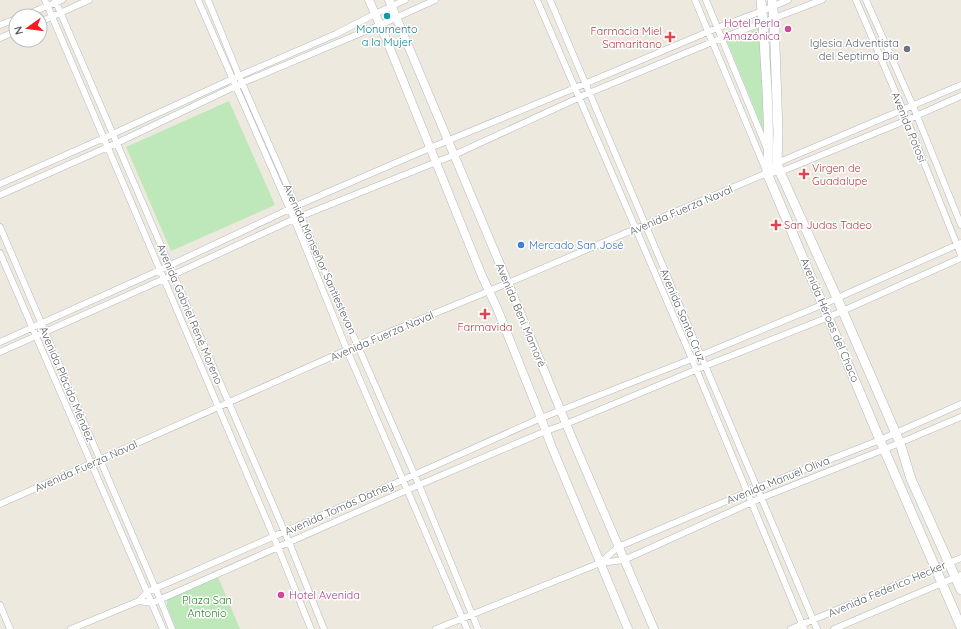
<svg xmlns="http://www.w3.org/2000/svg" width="961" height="629" font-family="Quicksand,sans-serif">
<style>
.green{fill:#bee8b9}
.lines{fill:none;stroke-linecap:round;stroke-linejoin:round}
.minor-casing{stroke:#b5b9be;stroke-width:7}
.tertiary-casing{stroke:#b5b9be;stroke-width:9}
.secondary-casing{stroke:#b3b9be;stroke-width:10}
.minor{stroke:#fff;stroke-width:6}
.tertiary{stroke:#fff;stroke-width:8}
.secondary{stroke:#fff;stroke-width:9}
.culture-dot{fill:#0f9aa8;stroke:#fff;stroke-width:1.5}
.hotel-dot{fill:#d1479c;stroke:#fff;stroke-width:1.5}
.health-dot{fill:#e0444e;stroke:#fff;stroke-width:1.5}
.worship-dot{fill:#6b7280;stroke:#fff;stroke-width:1.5}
.shop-dot{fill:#3f7fe0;stroke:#fff;stroke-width:1.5}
.labels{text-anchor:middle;stroke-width:3;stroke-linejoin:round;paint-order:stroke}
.hotel-label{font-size:11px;fill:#b23c85;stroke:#fff;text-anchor:end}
.culture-label{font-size:11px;fill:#0d838f;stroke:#fff}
.health-label{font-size:11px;fill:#be3a42;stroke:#fff;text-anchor:start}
.worship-label{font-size:11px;fill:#5b616d;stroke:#fff;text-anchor:end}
.street-label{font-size:11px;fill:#585e62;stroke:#fff}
.shop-label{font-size:11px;fill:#366cbe;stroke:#fff;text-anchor:start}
.park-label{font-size:11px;fill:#32862d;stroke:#fff}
</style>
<rect width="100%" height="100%" fill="#ede9df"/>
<path class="green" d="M760,28L765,128L762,127L727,41Z
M229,101L275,205L171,251L126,147Z
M218,577L240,629H176L167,606V599Z"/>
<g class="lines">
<defs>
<path id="minor" d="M45,0L278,547L311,629
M55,0L289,542L324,629
M198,0L294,219L347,350L467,629
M208,0L239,76L419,485L478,629
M537,0L692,359L804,629
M550,0L817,629
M706,0L767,149
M856,0L903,110L961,255
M866,0L913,106L961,225
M23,16L62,0
M40,22L89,0
M0,25L16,19
M0,38L16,31
M961,85L777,163L767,173L780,172L907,120L961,96
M0,184L104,138L239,76L336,34L375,14L405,0
M0,195L117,143L242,83L380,25L435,0
M0,227L160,599L172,629
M0,253L163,629
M0,342L160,270L296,206L430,148L575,88L717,28L762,11L788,0
M0,352L164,279L294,219L454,155L589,93L722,38L822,0
M0,504L358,345L489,291L767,173L695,0
M600,563L618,547L757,488L880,440L961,404
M139,601L152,603L407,490L546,431L566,424L705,366L829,317L961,258
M0,605L10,629
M71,629L139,601L147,592L414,475L541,418L692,359L824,304L961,243
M436,629L600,563L624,560L761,498L885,449L961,417
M791,629L961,558
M834,629L961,575"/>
<path id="tertiary" d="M369,0L387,41L482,276L497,308L541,418L551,445L628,629
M389,0L515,300L572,438L654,629"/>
<path id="secondary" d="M761,0C764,30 765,60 767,90C768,119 770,144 767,173L880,440L961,627
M772,0L774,19L778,132L777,163L780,172L837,298L900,443L911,479L961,590"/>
</defs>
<use href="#minor" class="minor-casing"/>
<use href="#tertiary" class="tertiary-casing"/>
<use href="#secondary" class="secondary-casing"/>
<use href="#minor" class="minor"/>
<use href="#tertiary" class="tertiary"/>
<use href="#secondary" class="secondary"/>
</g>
<circle class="culture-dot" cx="387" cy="16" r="4"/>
<g class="hotel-dot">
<circle cx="788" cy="29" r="4"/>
<circle cx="281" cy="595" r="4"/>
</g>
<g class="health-dot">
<path d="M668 31h4v4h4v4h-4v4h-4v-4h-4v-4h4z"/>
<path d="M802 168h4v4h4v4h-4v4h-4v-4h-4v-4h4z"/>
<path d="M774 219h4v4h4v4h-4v4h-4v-4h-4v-4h4z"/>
<path d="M483 308h4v4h4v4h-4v4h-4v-4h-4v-4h4z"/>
</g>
<circle class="worship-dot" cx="907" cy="49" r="4"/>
<circle class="shop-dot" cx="521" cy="245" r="4"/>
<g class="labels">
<g class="hotel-label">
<text x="780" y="27">Hotel Perla<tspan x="780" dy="13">Amazónica</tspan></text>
<text x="289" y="599" text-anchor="start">Hotel Avenida</text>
</g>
<g class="culture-label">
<text x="387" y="33">Monumento<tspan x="387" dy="13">a la Mujer</tspan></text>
</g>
<g class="health-label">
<text x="662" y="35" text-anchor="end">Farmacia Miel<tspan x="662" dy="13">Samaritano</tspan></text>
<text x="812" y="172">Virgen de<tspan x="812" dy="13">Guadalupe</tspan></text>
<text x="784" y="229">San Judas Tadeo</text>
<text x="485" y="331" text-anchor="middle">Farmavida</text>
</g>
<g class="worship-label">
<text x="899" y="47">Iglesia Adventista<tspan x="899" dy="13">del Septimo Dia</tspan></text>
</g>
<g class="street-label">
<text transform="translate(909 127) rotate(68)" y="4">Avenida Potosí</text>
<text transform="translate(681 210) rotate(-23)" y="4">Avenida Fuerza Naval</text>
<text transform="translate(320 259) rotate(66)" y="4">Avenida Monseñor Santiestevan</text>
<text transform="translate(190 314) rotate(67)" y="4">Avenida Gabriel René Moreno</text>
<text transform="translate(521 315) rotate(67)" y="4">Avenida Beni Mamoré</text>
<text transform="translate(683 315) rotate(67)" y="4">Avenida Santa Cruz</text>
<text transform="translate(830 320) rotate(67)" y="4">Avenida Héroes del Chaco</text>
<text transform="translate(382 336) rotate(-23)" y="4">Avenida Fuerza Naval</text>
<text transform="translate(67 384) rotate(67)" y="4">Avenida Plácido Méndez</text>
<text transform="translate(86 466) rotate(-24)" y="4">Avenida Fuerza Naval</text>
<text transform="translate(778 480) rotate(-22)" y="4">Avenida Manuel Oliva</text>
<text transform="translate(339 508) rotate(-24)" y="4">Avenida Tomás Datney</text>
<text transform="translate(887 589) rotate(-23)" y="4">Avenida Federico Hecker</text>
</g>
<g class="shop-label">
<text x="529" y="249">Mercado San José</text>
</g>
<g class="park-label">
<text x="207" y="604">Plaza San<tspan x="207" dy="13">Antonio</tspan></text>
</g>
</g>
<g transform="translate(28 28) rotate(256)"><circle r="19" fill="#ffffff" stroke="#bcbfc0"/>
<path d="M0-3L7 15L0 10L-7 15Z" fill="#f91a22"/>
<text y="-6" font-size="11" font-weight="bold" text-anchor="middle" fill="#585e62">N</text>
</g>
</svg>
